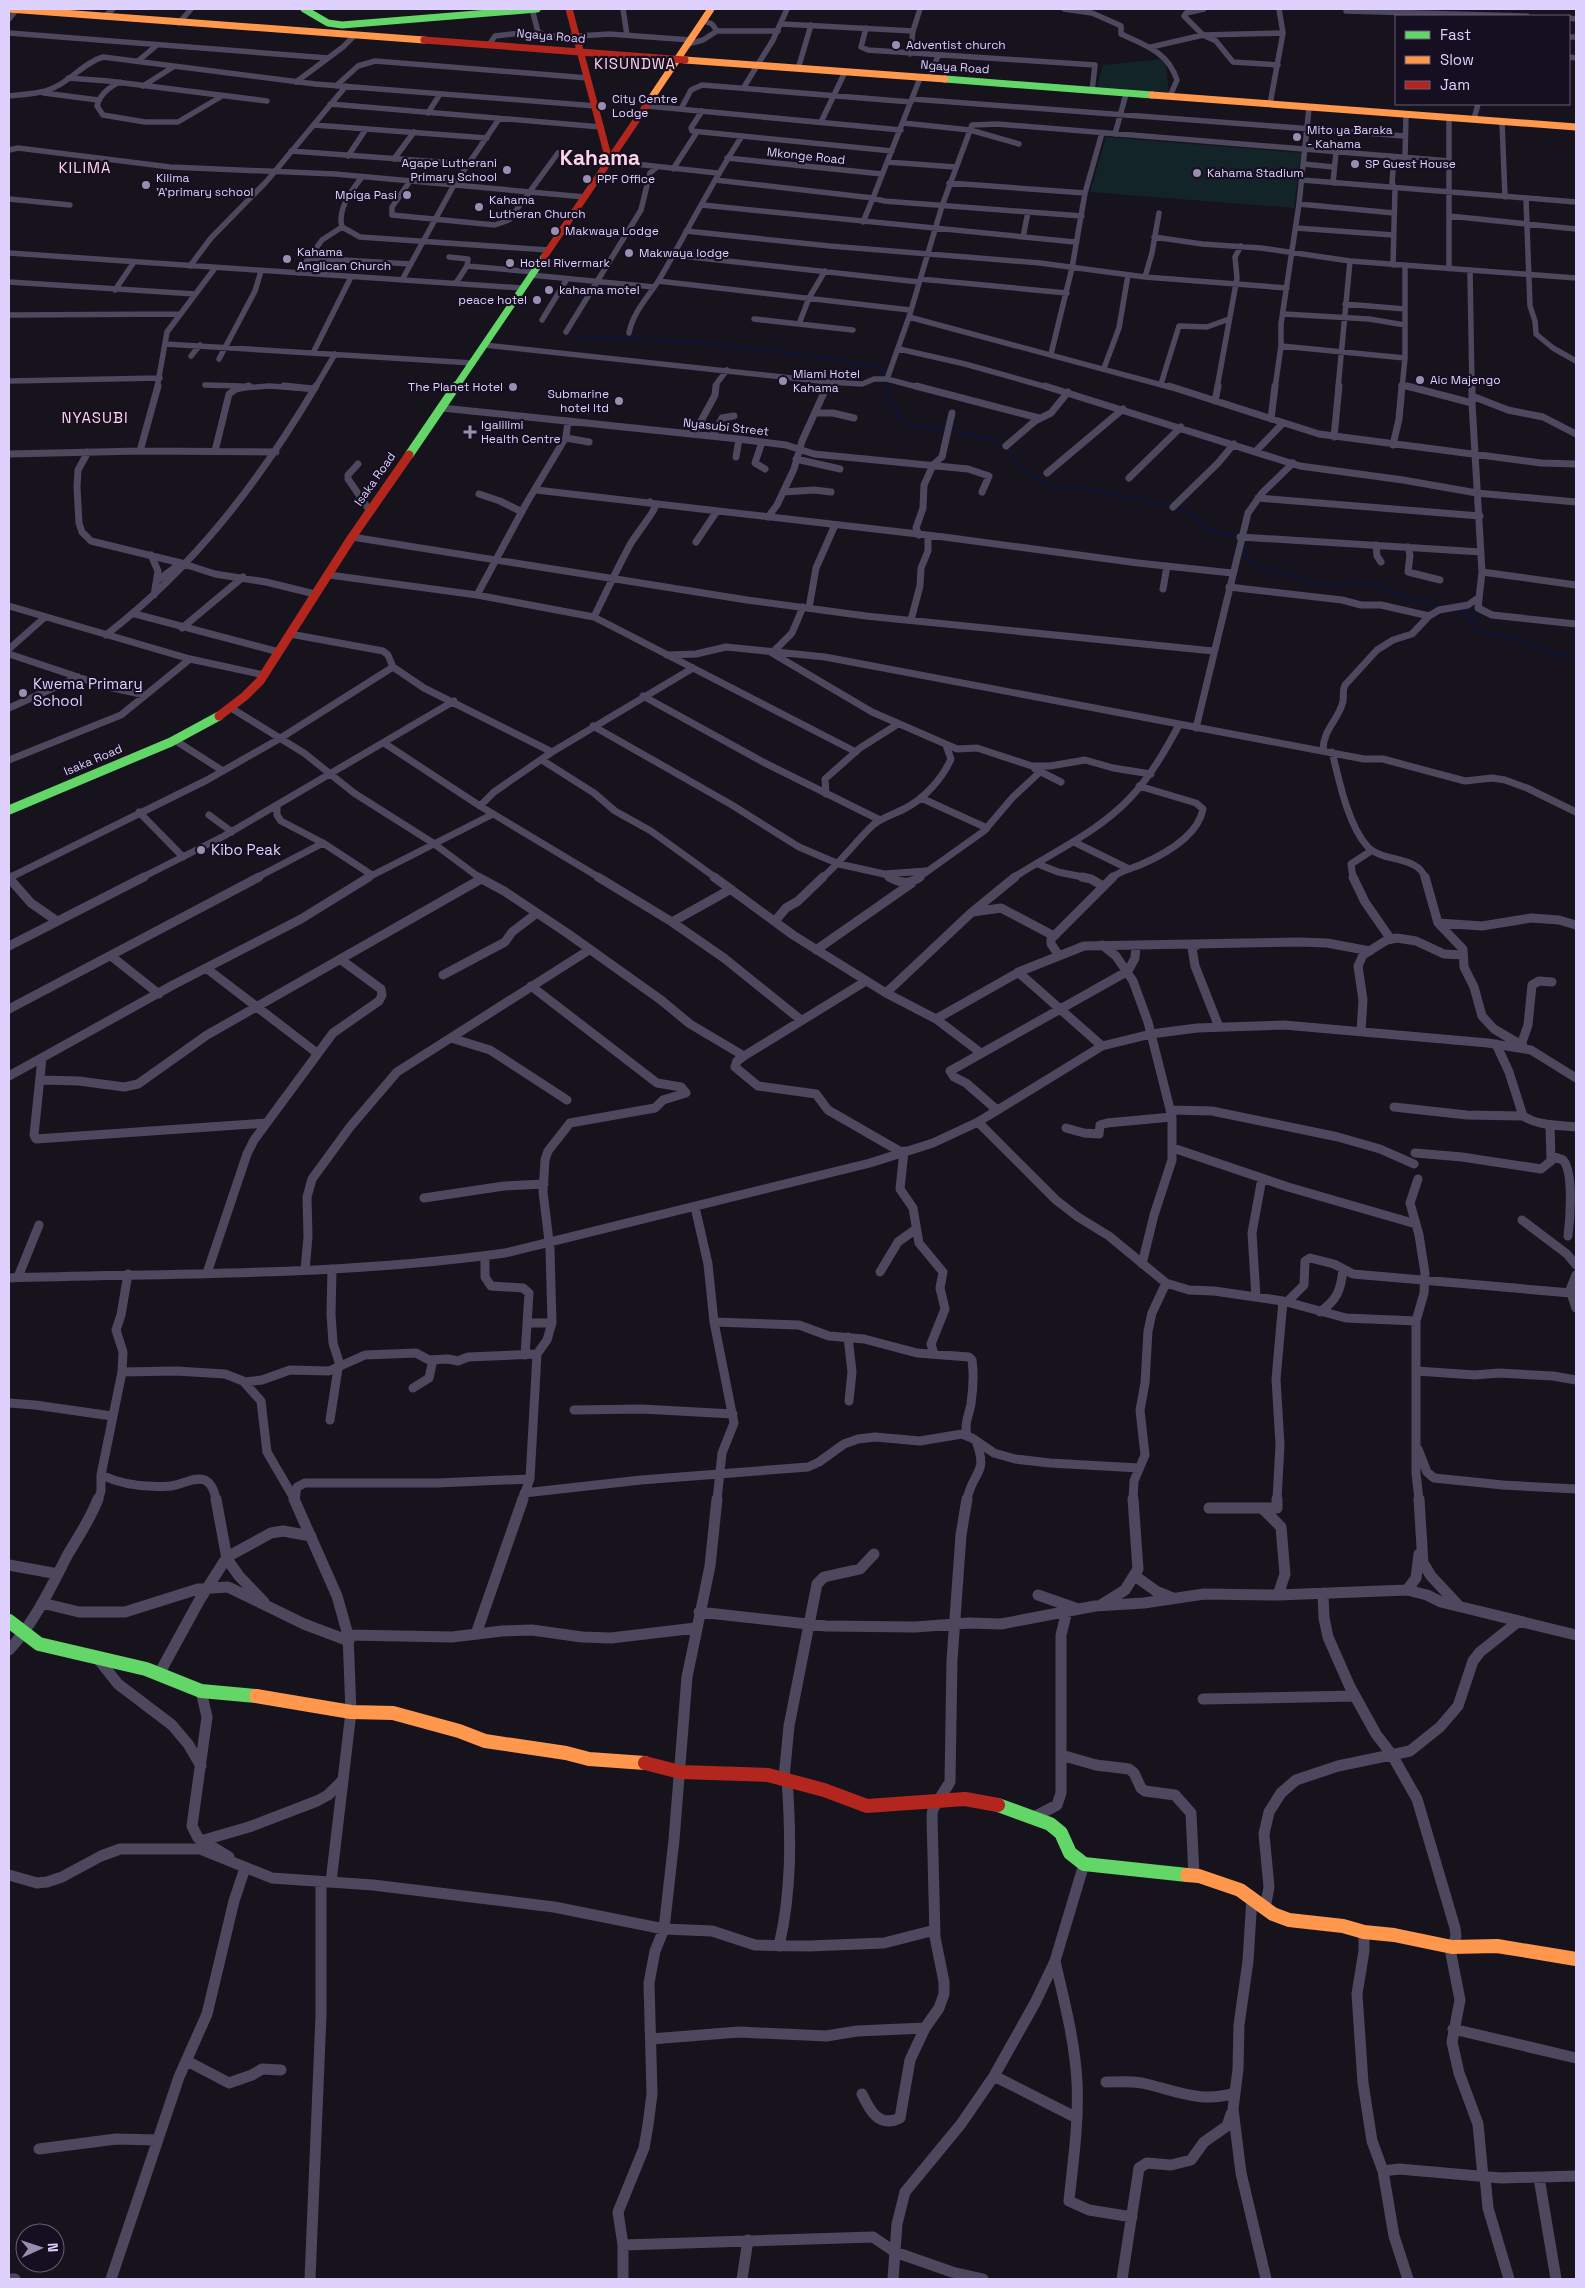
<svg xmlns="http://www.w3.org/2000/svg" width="1585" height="2288" font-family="'Space Grotesk',sans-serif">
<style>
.green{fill:#132429}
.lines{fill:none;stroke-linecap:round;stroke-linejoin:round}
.stream{stroke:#0d143a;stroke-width:2}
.street-far3{stroke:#4d485e;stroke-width:5.5}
.street-far2{stroke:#4d485e;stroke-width:7}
.street-far1{stroke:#4d485e;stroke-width:9}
.street{stroke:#4d485e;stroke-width:11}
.fast-far2{stroke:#63d668;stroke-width:7}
.fast-far1{stroke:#63d668;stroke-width:9}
.fast{stroke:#63d668;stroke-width:14}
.slow-far1{stroke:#ff974d;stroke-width:7}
.slow{stroke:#ff974d;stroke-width:14}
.jam-far2{stroke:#b3261e;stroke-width:7}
.jam-far1{stroke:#b3261e;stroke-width:9}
.jam{stroke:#b3261e;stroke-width:14}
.poi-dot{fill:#998eaf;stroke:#160f21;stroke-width:2}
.labels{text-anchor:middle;stroke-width:4.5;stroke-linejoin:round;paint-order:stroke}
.far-street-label{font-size:12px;fill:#dfd1fd;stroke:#160f21}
.far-poi-label{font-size:12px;fill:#dfd1fd;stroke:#160f21;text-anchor:start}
.far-quarter-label{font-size:15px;letter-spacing:1px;fill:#fdd3e5;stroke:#160f21}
.poi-label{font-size:15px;fill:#dfd1fd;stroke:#160f21;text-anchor:start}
.far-town-label{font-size:21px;font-weight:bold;fill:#fdd3e5;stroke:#160f21}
</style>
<rect width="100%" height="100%" fill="#17131d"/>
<path class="green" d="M1163,59L1165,60L1169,92L1163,93L1096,90L1103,65Z
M1106,137L1301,153L1294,208L1090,192Z"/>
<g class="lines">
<path class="stream" d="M572,336L700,342L829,358L884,369L880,376L888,386L890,405L898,409L899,418L909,425C930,429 989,433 1004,446C1012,453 1014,463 1024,469L1025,473L1042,481V484L1060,488L1097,490L1103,493L1138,498L1191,513L1208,529L1231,535L1239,541
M1242,545L1250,563L1329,587L1358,581L1375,584L1402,597L1444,606
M1454,609L1478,618L1469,622L1475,630L1513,638L1556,654L1576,657"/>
<path class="street-far3" d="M532,9L538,32L546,36
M623,9L627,35
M1064,9L1092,13L1117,24L1121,26V34C1145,45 1168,52 1177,80L1170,96
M1204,9L1186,13L1184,16L1203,35L1216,41L1233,62L1278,65
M1346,11L1527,16
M104,17L113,9
M1569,18L1576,19
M9,19L17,9
M704,21L712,24L717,31H778
M179,23L191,9
M782,24L913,31
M866,28L861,47L868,50L1095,65L1092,91
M9,33L328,58
M1569,37H1576
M688,44L703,40L717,31
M489,45L495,36L521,33L563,37L609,34L691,40
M1151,47L1203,35L1283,33
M910,54L913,31L920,9
M1569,57L1576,58
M138,61L157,45
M798,69L811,25
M68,78L108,81L267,101
M920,78L873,198L884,201L1082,216
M929,78L938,56
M120,82C109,87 100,94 97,106L103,115L145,122H178L222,96
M296,82L343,47L354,36
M143,86L173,67
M336,86L358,66L375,61L588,78
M744,87L773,40L787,9
M44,93L98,100
M9,96C26,94 44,94 59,85C75,76 86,62 103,57L315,84L596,106
M912,99L1405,136
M330,104L601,127
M1270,104L1283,33L1279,9
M647,106L901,130
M681,109L691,90L702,85L911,102
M702,111L691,128L692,131L892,151
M428,113L440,94
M1449,117V269
M1474,119L1478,104
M821,122L845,72
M1502,122L1505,197
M903,123L970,130L1019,144
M314,125L487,138
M1115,134L1126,94
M9,150L18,148L170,167L335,174L585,197
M291,151L468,164
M348,156L366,129
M727,158L882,174
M1405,158L1406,114
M394,159L414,132
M608,161L717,173
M887,162L955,167
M1304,164L1333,167
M673,169L697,132
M362,177C352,190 337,209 342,227L360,237L548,250
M715,180L873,198L863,222
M1302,180L1576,202
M410,181L392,207V215L495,225L509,220L558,153
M949,183L1085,193
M1333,183L1336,152
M9,199L70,205
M1526,199L1530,306L1535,321L1536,334L1553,348L1576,361
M1299,204L1394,213
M702,205L1075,242
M1449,216L1576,229
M1296,228L1393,235
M686,231L830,246L1040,263L1145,277L1287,288
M1023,237L1028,212
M1154,237L1202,244L1261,248L1350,261L1576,278
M9,253L521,288
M672,255L919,282
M449,257L468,259L467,266L456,283
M309,258L411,264
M1393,265L1395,189L1392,183L1394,157
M190,266L211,238L266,182L346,86
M467,266L534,272
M1470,271L1472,388
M298,273L322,240L342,227
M531,275L654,287
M1145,277L1152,253L1159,213
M920,279L1067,293
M402,280L454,185L499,119
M658,281L910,310
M9,282L195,294
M115,290L134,262
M1345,304L1405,309
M1284,314L1369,319L1405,325
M9,315L180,314
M909,317L1173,388
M754,319L853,330
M542,320L567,279
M799,324L809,298L825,271
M566,332L641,210L650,173L657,167
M629,333C633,312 648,297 659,280C687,232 712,182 742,136
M165,344L473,363
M484,345L829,382L862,384L874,379H887L909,317L942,206L972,125L997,124L1450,161
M1281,346L1405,358
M899,349L965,364L1050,388
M313,353L351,277
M1051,354L1072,268L1085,193L1102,133
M191,356L200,345
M219,359L255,291L261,271
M1104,368L1119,328L1128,275
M887,379L921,388
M9,381L160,378
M1161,384L1179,326L1207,327L1229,319
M205,385L241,386
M1401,385L1411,388
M157,388L167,332L215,268
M243,388L269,386L298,388
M315,388L335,354
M716,388L717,383L727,370
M826,388L829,382
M1217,388L1237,278L1235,257L1241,246
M1275,388L1281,346V324L1299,204L1309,108
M1338,388L1350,261
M1402,388L1405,358V266"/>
<path class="street-far2" d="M284,386L314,389
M916,386L1039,418
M1045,386L1300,466L1403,480L1477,493L1576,502
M1169,386L1319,434L1541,463L1576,464
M1407,386L1472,403L1482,572L1478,608L1492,615L1576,624
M1472,386V403
M1472,396L1508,410L1543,417L1576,434
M1215,401L1218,386
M442,408L739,439L786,445L814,454L968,469L989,476L982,492
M815,413H833L854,418
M1271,419L1275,386
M694,434L715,395L716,386
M713,436L722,418L734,416
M1334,437L1339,386
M566,438L589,442
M762,442L755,463L765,469
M1393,445L1399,419L1402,386
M1006,446L1035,421L1051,413L1068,392
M1257,450L1283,423
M140,451L158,386
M215,451L229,394L236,389L249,386
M88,452L78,470L77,487L79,523L82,532L91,541L181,563L215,574L266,582L315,594
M9,454L140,451L276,452
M736,457L739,439
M796,459L840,469
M358,464L348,475V479L370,511
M1047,473L1123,409
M1129,478L1181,427
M536,490L944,537L1138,563L1232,573
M783,492L814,490L831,492
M479,494L500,501L522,512
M1258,498L1480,516
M1173,507L1218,463L1234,444
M768,517L777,505L794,469L802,441L827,386
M919,535L916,528L923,508L924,485L933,465L942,457L952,413
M352,537L747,600L866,616L1213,651
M1240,537L1481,552
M696,542L717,511
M1376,545L1377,556L1381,562
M1408,547L1410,555L1408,572L1440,580
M151,555L158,571L154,595
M1482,572L1576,585
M329,575L477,595L594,617L856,752
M158,580L181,563
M1229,587L1342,600L1361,605H1381L1429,616
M1163,589L1167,566
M477,595L526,504L566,437L568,421
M9,606L190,659L264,675
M803,607L792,633L772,653L872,712L957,749L977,748L1032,766H1050L1085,760L1113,768L1151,774
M809,608L816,568L835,525
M135,614L279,652
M594,617C606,592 618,567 631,543C636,535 654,512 655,507L650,502
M911,620L920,586L921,568L928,551V536
M182,628L243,577
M290,634L383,651L388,655L393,667L424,688L552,752
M106,635C194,567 259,482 316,386
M9,649L45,617
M9,654L108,687L145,695
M667,655L696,654L726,647L825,657L1364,759H1383L1465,781L1492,778L1505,780L1527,788L1576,812
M643,696L763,762L880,820
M9,708L78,677
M231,708L304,753L354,793L433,843L480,878
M593,726L732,805L799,847L839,864L884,874L891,878
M1196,728L1248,513L1262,493L1293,463
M176,741L223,771
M384,743L480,806L600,878
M1323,750C1323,729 1340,718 1343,701C1344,695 1342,691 1345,685L1377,650L1393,640L1412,634L1429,616L1439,610L1468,605L1478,598
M1332,752C1339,780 1348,825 1367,846C1382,863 1418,855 1425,878
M9,760L121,715L190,659
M542,760L594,793L615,811L651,831L716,878
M1035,769L1061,782
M826,794L825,779L860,748L898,724
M921,798L987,828
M277,806V815L281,821L323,843L372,875
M480,806L494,792L552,752L693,668
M139,812L183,857
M209,815L232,832
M1074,842L1129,869
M1038,864L1058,872L1088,878
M884,874L926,871
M9,878L207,780L279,739L393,667
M141,878L224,836L454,701
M256,878L323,843
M367,878L493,814
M822,878C841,862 855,842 873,825C881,818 894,814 904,809C924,799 942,779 951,759L946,745
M918,878L984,831L1013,797L1041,771
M1013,878C1052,852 1097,833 1130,798C1150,777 1165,751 1179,725
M1111,878C1120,871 1130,869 1140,865C1163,855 1198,836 1203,809L1196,803L1139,786
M1353,878L1351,864L1371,851"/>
<path class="street-far1" d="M478,877L504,891L567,933L661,1000L690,1024L744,1056
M598,877L672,922L724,958L801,1020
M714,877L793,935L886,993L936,1019L981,1053
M889,877C900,883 909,885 920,877
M1082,877L1091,879L1103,886
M1353,877L1365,902L1390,938
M1425,877L1438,923L1463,949L1464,967L1474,987L1482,1016L1494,1029L1523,1046
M9,878L11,877
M9,878L31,903L57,921
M973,912L1001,908L1054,936
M775,921L786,908L798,901L823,877
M672,922L731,889
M1438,923L1482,926L1531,918L1559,920L1576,925
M1199,944L1192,948L1195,966L1219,1027
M1102,945L1116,956L1133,981L1148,1022L1172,1117V1160L1154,1215L1142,1264
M9,946L144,877
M816,950L912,883
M1058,954L1051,944V939L1113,877
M111,956L159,994
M206,968L317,1053
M1018,972L1102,1046
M443,975L505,942L512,932L537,913
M866,981L744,1056L737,1061L735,1067L758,1086L816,1094L828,1110L901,1152
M886,993L971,913L1015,877
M9,1009L259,877
M936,1019L1021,971L1084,946L1299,942L1327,943L1370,951
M1361,1031L1363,1000L1358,966L1363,955L1387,940L1397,938L1416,941L1444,954L1463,955
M451,1038L490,1050L567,1100
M1496,1044L1509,1072L1523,1116C1539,1126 1558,1125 1576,1127
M1521,1045L1528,1025L1532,985L1539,981L1552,982
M42,1058L34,1135L36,1139L266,1123
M9,1076L173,985L301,919L369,877
M40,1080L79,1081L124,1087L138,1084L207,1035L481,879
M1394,1107L1467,1115L1523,1116
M997,1110L966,1083L954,1077L950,1071L1128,971L1135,958L1136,946
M1170,1110L1212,1111L1338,1137L1380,1149L1414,1164
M978,1122L1056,1200L1078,1217L1109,1236L1166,1283L1189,1290L1214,1291L1283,1301L1346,1318L1416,1321
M1066,1128L1084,1133L1099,1134L1100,1125L1107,1123L1172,1117
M1173,1148L1288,1187L1416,1224
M904,1151L900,1189L913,1208L919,1243L943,1272L940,1288L945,1309L931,1344L934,1354
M1415,1153L1462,1157L1541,1169L1551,1161L1550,1125
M1552,1156L1563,1160C1574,1172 1570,1220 1568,1236
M1418,1179L1410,1203L1419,1235L1425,1273L1424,1293L1416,1321V1473L1419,1500
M424,1198L504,1186L544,1184
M695,1207L708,1264L714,1322L734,1423L722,1453L717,1500
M1522,1220L1567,1254L1576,1265
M485,1257V1277L491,1286L523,1288L529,1293L525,1355
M305,1270L308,1237L307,1197L312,1179L350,1127L397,1072L589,950
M880,1272L898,1242L916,1229
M207,1273L247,1154L254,1140L333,1033L379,1001L382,995L381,989L340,959
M1576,1275L1570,1290L1576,1308
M18,1277L39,1225
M9,1278C175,1273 340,1276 505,1253L870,1163L933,1143L978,1122L1102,1046L1151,1034L1197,1028L1284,1025L1488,1043L1531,1050L1576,1078
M1256,1297L1252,1233L1262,1178
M1287,1302L1304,1285L1305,1261L1310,1258L1334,1264L1353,1274L1571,1293
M1320,1312C1337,1300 1341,1290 1343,1269
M714,1322L799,1325L829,1336L864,1339L917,1353L969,1357L972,1360C974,1374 973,1390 971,1404C969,1415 964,1423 967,1435
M528,1323H552
M848,1337L852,1372L849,1401
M1417,1371L1475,1375L1499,1373L1553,1376L1576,1380
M122,1372L176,1371L225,1374L243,1381L261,1401L267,1452L295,1500
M244,1382L262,1380L290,1370L329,1371L365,1355L416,1353L429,1360L448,1359L458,1361L468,1357L537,1354
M413,1388L429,1378L433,1360
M9,1403L35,1405L112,1416
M574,1410L642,1409L733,1414
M330,1420L339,1362L333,1343L331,1314L332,1269
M1418,1449L1427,1472L1434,1478L1503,1485L1576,1489
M101,1475C123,1485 147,1488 171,1486C182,1485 194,1476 205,1480C212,1484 215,1493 216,1500
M524,1493L641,1480L808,1467L819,1462L844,1444L858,1439L875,1437L920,1441L962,1434L972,1438L994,1453L1015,1459L1050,1463L1139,1468
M295,1499L297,1487L305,1483H437L530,1479
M98,1500L101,1491V1475L122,1372L123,1352L116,1330L121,1315L128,1274
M522,1500L530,1479L537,1354L547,1340L552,1323L550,1249L543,1192L545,1160L548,1151L570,1123L655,1108L663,1100L686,1093L681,1087L657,1083L531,986
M967,1500C972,1471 989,1475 976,1441
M1133,1500L1134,1481L1145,1455L1140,1410L1145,1383L1148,1331L1152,1313L1166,1283
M1277,1500L1280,1445L1276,1379L1283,1301"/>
<path class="street" d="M216,1499L227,1559L239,1576L264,1602
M294,1499L337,1596L348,1635L351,1712L331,1882
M1277,1499V1508H1262L1281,1527L1285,1574L1278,1595
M1419,1499L1423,1563L1431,1576L1459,1606
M1209,1508H1262
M9,1565L58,1574
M1135,1576L1156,1591L1173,1598
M1407,1590L1416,1578L1419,1554
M1323,1593L1324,1618L1328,1637L1350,1687L1376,1734L1392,1755L1417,1799L1455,1928L1456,1936L1451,1954L1460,2000L1452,2042L1459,2073L1478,2124L1483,2177
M1038,1595L1078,1609
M42,1603L79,1612H125L198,1589L228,1587L304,1624L349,1641
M1101,1605L1125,1590L1138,1569L1133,1499
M699,1612L826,1626L915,1627L969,1623L1001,1624L1095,1606L1144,1603L1204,1594L1278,1595L1407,1590L1427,1595L1441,1602L1576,1635
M476,1634L523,1499
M348,1635L452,1637L502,1631L532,1630L582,1637L611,1638L696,1628
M9,1650C34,1623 50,1589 67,1556C78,1537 90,1520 98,1499
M99,1660L118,1684L172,1725L188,1744L201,1766
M159,1674L199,1601L227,1557L271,1533L283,1531L311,1536
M201,1691L207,1717L192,1826L198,1838L229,1857
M1203,1699L1355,1696
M1061,1755L1096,1765L1129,1769L1134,1773L1141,1788L1145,1791L1175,1795L1191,1813L1194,1876
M784,1778L789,1726L817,1584L824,1577L860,1569L874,1554
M1034,1817L1057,1805L1061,1793V1635L1067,1611
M204,1840L249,1827L317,1801L328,1795L342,1781
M9,1875L37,1883L47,1882L62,1877L101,1856L120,1849H200L272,1878L373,1885L554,1907L664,1929L712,1931L755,1945L809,1946L884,1943L935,1930
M1252,1897L1248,1961L1239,2025L1238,2069L1233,2109L1241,2173L1266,2279
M1265,1908L1269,1887L1264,1834L1269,1812L1281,1793L1296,1780L1338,1766L1410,1751L1440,1727L1458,1706L1473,1661L1480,1652L1519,1621
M1364,1932V1951L1357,1994L1363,2083L1372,2141L1383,2171L1394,2236L1408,2279
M779,1946C792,1890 791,1836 787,1779
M1055,1961C1064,2001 1075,2041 1077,2082C1079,2122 1073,2162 1069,2201L1089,2210L1132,2217
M1453,2029L1576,2058
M651,2039L739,2032L826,2036L857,2031L925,2028
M187,2061L229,2083L252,2075L262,2069L281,2070
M994,2076L1077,2118
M1106,2082C1118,2082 1130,2081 1142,2083C1174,2090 1201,2104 1234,2093
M862,2094C870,2111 879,2128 900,2118L910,2060L925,2028L939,2008L944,1994V1982L935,1937L932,1815L933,1809L950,1782L952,1660L961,1535L967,1499
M39,2149L116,2139L158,2140
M1383,2171L1399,2169L1501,2178L1576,2176
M1485,2177L1488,2208L1509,2279
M1539,2178L1556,2279
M623,2245L873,2237L895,2252L952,2272L983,2279
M9,2279H15
M111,2279L179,2077L207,2014L234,1901L245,1868
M310,2279L321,2015V1882
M623,2279V2245L618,2212L644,2148L648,2125L652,2094L649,1983L655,1951L664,1929L674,1840L687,1677L710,1566L717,1499
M742,2279L748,2240
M893,2279L897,2224L905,2192L961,2124L994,2076L1035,2003L1055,1961L1084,1864
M1122,2279L1139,2168L1147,2163L1171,2165L1191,2160L1204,2142L1227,2126L1231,2114"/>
<path class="fast-far2" d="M304,9L328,23L342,25L537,9
M945,79L1152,95
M455,388L544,257"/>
<path class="fast-far1" d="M409,455L456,386
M9,810L171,742L219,716"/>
<path class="fast" d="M9,1621L39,1644L146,1669L201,1691L256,1696
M998,1805L1050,1824L1061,1833L1070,1853L1084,1864L1187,1875"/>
<path class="slow-far1" d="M9,9L424,40
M685,60L945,79
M1152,95L1576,127
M650,100L711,9"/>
<path class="slow" d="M256,1696L351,1712L393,1713L459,1731L485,1741L566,1753L589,1759L645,1763
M1187,1875L1199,1876L1240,1890L1273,1914L1289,1920L1343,1926L1364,1932L1394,1935L1452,1947L1497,1946L1576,1959"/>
<path class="jam-far2" d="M569,9L609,160
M424,40L685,60
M544,257L650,100"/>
<path class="jam-far1" d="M219,716L245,696L260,681L352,537L409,455"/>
<path class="jam" d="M645,1763L680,1772L768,1775L824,1790L867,1806L965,1799L998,1805"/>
</g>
<g class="poi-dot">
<circle cx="896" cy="45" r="5"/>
<circle cx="602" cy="106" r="5"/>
<circle cx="1297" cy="137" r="5"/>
<circle cx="1355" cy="164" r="5"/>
<circle cx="507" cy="170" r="5"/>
<circle cx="1197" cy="173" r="5"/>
<circle cx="587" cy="179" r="5"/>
<circle cx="146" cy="185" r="5"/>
<circle cx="407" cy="195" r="5"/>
<circle cx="479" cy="207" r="5"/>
<circle cx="555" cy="231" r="5"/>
<circle cx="629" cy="253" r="5"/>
<circle cx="287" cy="259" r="5"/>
<circle cx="510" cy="263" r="5"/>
<circle cx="549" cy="290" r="5"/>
<circle cx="537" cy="300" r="5"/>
<circle cx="1420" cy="380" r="5"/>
<circle cx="783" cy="381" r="5"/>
<circle cx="513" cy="387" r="5"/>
<circle cx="619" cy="401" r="5"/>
<path d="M467.5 424.5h5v5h5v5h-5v5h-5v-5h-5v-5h5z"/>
<circle cx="23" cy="693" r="5"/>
<circle cx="201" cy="850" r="5"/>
</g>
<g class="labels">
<g class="far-street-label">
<text transform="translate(551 36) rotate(5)" y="4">Ngaya Road</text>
<text transform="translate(955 67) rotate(4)" y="4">Ngaya Road</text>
<text transform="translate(806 156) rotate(6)" y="4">Mkonge Road</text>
<text transform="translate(726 427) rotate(6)" y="4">Nyasubi Street</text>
<text transform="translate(375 479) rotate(-55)" y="4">Isaka Road</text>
<text transform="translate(93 760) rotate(-23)" y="4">Isaka Road</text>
</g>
<g class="far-poi-label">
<text x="906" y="49">Adventist church</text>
<text x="612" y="103">City Centre<tspan x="612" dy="14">Lodge</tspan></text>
<text x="1307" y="134">Mito ya Baraka<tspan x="1307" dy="14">- Kahama</tspan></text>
<text x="497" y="167" text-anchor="end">Agape Lutherani<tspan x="497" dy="14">Primary School</tspan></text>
<text x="1365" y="168">SP Guest House</text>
<text x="1207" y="177">Kahama Stadium</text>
<text x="156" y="182">Kilima<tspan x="156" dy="14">'A'primary school</tspan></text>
<text x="597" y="183">PPF Office</text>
<text x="397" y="199" text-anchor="end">Mpiga Pasi</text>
<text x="489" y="204">Kahama<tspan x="489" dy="14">Lutheran Church</tspan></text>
<text x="565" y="235">Makwaya Lodge</text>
<text x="297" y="256">Kahama<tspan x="297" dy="14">Anglican Church</tspan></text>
<text x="639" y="257">Makwaya lodge</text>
<text x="520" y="267">Hotel Rivermark</text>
<text x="559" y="294">kahama motel</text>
<text x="527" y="304" text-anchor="end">peace hotel</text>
<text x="793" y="378">Miami Hotel<tspan x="793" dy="14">Kahama</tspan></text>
<text x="1430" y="384">Aic Majengo</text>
<text x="503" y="391" text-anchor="end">The Planet Hotel</text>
<text x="609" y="398" text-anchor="end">Submarine<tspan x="609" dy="14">hotel ltd</tspan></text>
<text x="481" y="429">Igalilimi<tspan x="481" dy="14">Health Centre</tspan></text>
</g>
<g class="far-quarter-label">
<text x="635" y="69">KISUNDWA</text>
<text x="85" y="173">KILIMA</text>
<text x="95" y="423">NYASUBI</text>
</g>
<g class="poi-label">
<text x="33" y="689">Kwema Primary<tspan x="33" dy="17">School</tspan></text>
<text x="211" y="855">Kibo Peak</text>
</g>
<g class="far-town-label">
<text x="600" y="165">Kahama</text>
</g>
</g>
<rect width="1585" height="2288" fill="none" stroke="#dfd1fd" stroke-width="20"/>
<rect x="1395" y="15" width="175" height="90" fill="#160f21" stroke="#665d79"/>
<rect x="1405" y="31" width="25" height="8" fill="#63d668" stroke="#665d79"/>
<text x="1440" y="40" font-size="15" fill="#dfd1fd">Fast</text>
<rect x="1405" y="56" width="25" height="8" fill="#ff974d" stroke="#665d79"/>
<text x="1440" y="65" font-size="15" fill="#dfd1fd">Slow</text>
<rect x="1405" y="81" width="25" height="8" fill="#b3261e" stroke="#665d79"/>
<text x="1440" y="90" font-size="15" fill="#dfd1fd">Jam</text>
<g transform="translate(40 2248) rotate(87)"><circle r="24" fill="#160f21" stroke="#665d79"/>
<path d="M0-4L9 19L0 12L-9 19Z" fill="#998eaf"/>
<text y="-8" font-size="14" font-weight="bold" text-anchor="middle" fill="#dfd1fd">N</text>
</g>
</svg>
